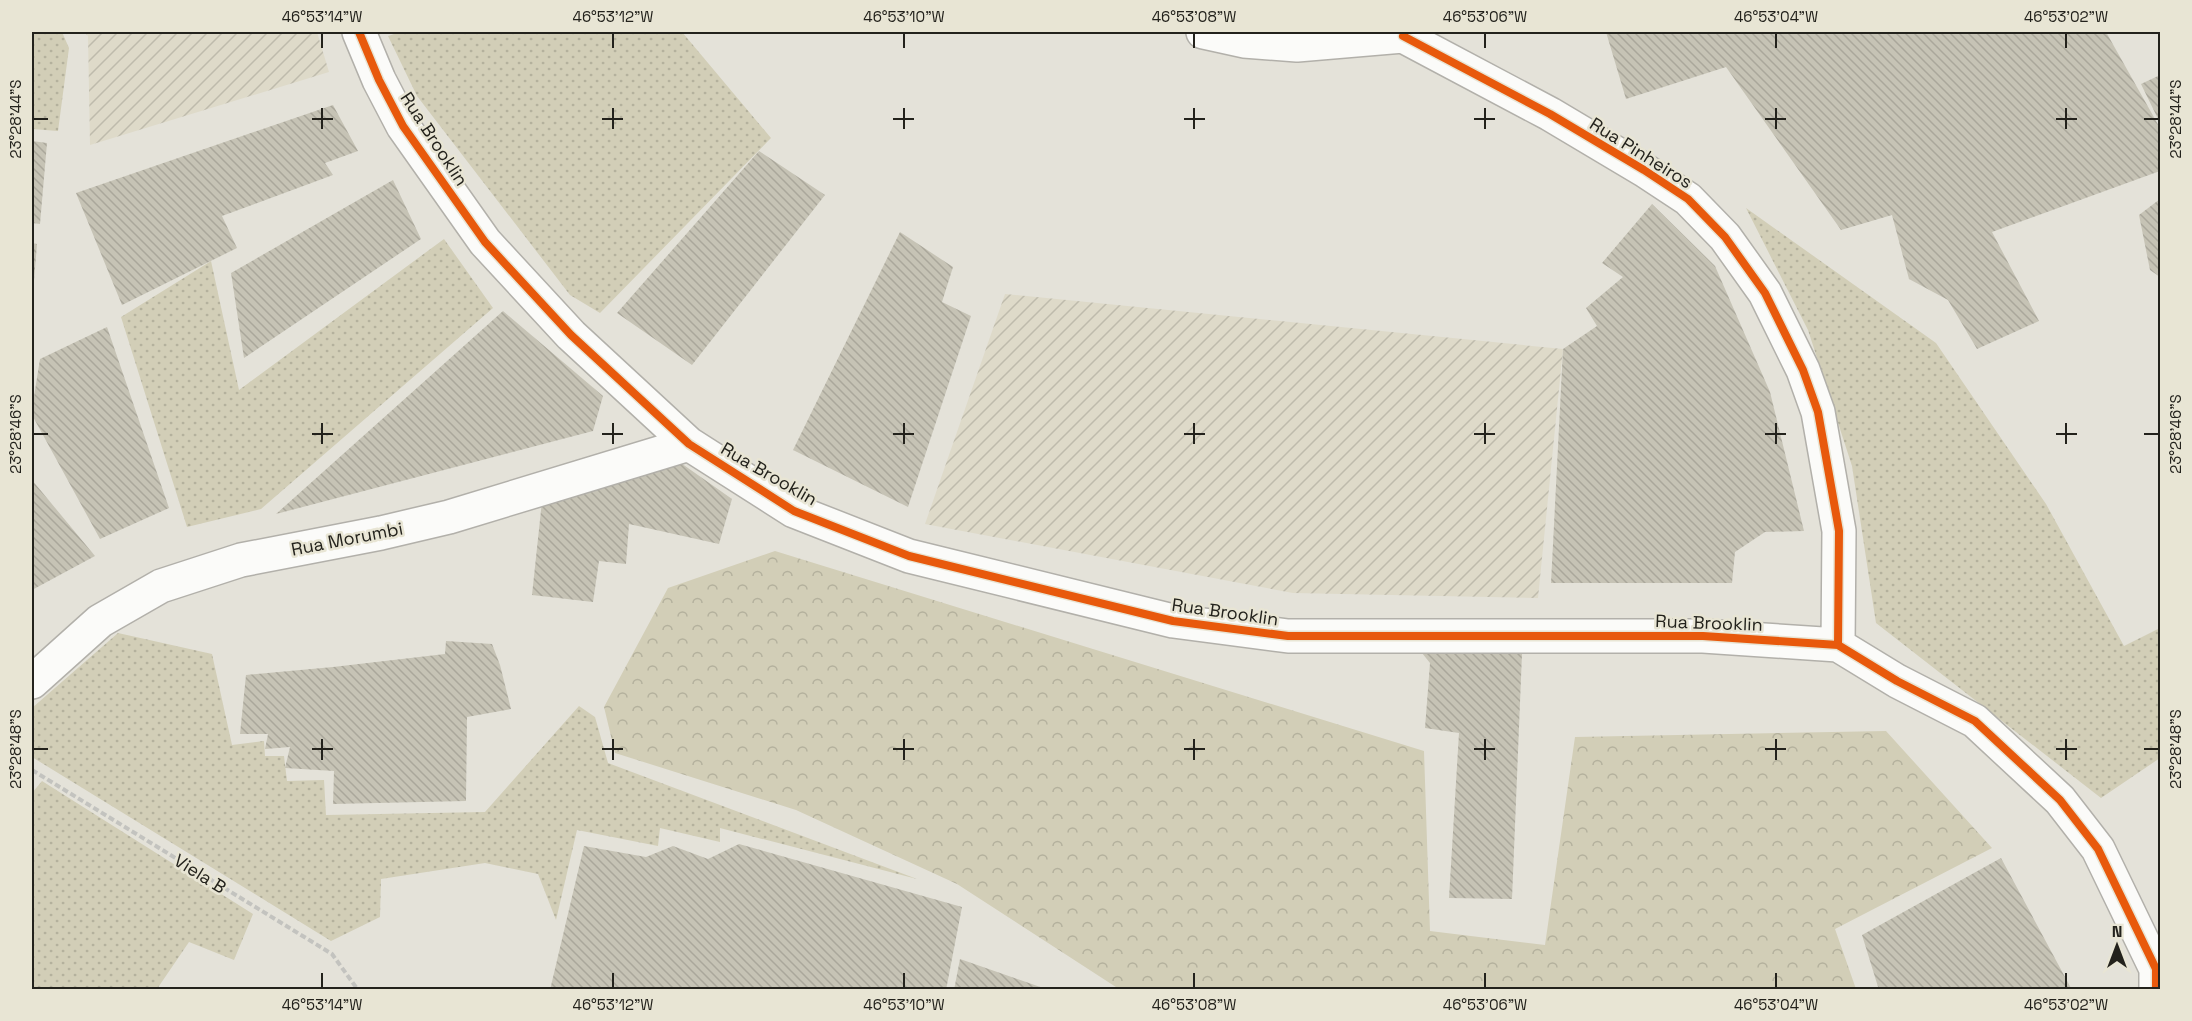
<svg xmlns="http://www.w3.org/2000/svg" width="2192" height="1021" font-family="'Space Grotesk',sans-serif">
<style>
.industrial{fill:url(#industrial-furrows)}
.grass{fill:url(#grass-dots)}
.forest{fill:url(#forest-crowns)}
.building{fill:url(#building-back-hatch)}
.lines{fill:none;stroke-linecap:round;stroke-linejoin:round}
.minor-casing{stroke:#b2b0aa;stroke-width:36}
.path{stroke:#c3c3bf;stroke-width:4;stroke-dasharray:6 3;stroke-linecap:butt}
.minor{stroke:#fbfbf9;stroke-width:33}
.cycleway-casing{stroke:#e8e5d4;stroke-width:11}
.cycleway{stroke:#e8590c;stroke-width:8}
.ticks{fill:none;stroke:#23221c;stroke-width:2}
.labels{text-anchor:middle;stroke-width:5;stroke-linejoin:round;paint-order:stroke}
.street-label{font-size:18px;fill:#23221c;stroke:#e8e5d4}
.neatline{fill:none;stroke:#23221c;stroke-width:2}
.ticks-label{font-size:15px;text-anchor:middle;fill:#23221c}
</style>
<defs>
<pattern id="industrial-furrows" width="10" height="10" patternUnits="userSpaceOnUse" patternTransform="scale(1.5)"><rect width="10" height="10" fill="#dedac9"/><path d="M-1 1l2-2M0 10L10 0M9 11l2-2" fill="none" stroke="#bebbac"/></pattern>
<pattern id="grass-dots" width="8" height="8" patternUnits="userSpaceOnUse" patternTransform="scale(1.5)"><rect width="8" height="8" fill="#d2ceb7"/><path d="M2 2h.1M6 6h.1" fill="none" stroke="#b4b19d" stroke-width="1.8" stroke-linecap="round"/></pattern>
<pattern id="forest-crowns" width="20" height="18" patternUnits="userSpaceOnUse" patternTransform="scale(1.5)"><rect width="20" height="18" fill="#d2ceb7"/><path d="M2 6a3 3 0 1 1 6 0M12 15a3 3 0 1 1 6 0" fill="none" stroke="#b4b19d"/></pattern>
<pattern id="building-back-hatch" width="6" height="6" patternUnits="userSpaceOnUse" patternTransform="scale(1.5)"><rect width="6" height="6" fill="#c6c3b5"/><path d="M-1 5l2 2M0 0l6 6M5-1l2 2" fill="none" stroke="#aaa79b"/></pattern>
</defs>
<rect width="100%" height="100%" fill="#e4e2d9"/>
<path class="industrial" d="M84,32H317L329,72L90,145L88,36Z
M1005,294L1563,349L1538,598L1293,593L925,524Z"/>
<path class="grass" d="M32,32H62L69,48L58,131L32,129Z
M401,32H682L771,138L600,313L570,295L417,96L388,36Z
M1746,208L1936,343L2046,504L2124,646L2160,628V758L2101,798L1876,623L1852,466L1808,330Z
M444,239L493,308L261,509L187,527L121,317L211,261L239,390Z
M118,633L212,654L232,745L264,741L265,756H284L287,781L324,780L326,815L485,812L579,706L595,717L608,763L917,879L720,828V842L660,828L658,846L577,830L556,920L538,874L485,863L381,879L380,917L331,941L32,757V708Z
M42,781L253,914L234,960L189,942L157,989H32V793Z"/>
<path class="forest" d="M775,551L1424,751L1430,931L1545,945L1575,737L1886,731L1992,848L1835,929L1856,989H1119L957,884L796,810L615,753L604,707L668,588Z"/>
<path class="building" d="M1606,32H2106L2160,128V171L1992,232L2039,321L1977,349L1948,300L1909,279L1892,215L1841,230L1726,67L1626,99Z
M2158,76L2160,82V123L2141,84Z
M333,105L358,151L325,163L333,175L222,216L237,248L122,305L76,193Z
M32,141L47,143L40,224L32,223Z
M759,151L825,195L692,365L617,313Z
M393,180L421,239L244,358L231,273Z
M2160,199V277L2150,270L2139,215Z
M1652,204L1715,266L1770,392L1804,531L1765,532L1735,552L1732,583H1551L1563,349L1597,326L1586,308L1623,277L1602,263Z
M900,232L953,267L942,302L971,316L908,507L793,450Z
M32,243L37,244L33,293H32Z
M503,311L603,396L593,431L276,514Z
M107,327L169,508L100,539L32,415V409L40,359Z
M678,461L732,499L719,544L629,524L626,564L599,561L593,602L532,595L542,501Z
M32,480L95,556L32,590Z
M446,641L492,644L500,665L511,709L467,717L466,801L333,804L334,771L285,768L290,747L265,749L268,734H240L246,675L333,667L445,654Z
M1422,653L1522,654L1512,899L1449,898L1459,733L1425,728L1430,663Z
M739,844L962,907L946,990H550L584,846L646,857L673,846L708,859Z
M2001,858L2072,990H1879L1862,935Z
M960,959L1046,989V990H954Z"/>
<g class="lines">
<defs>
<path id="minor" d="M359,32L379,80L403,126L485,242L571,335L689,444L794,511L909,556L1173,621L1288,636H1703L1838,645L1897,681L1975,721L2060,800L2098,849L2156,969V990
M1203,32L1244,41L1297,45L1403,36L1417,32
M1403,36L1550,114L1644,170L1688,199L1725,237L1765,293L1803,370L1818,412L1839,531L1838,645
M32,682L100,621L161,586L241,560L381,533L449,517L689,444"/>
</defs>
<use href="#minor" class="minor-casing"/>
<path class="path" d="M32,770L332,954L358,990"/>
<use href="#minor" class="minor"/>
<defs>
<path id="cycleway" d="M359,32L379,80L403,126L485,242L571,335L689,444L794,511L909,556L1173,621L1288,636H1703L1838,645L1897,681L1975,721L2060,800L2098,849L2156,969V990
M1403,36L1550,114L1644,170L1688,199L1725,237L1765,293L1803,370L1818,412L1839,531L1838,645"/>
</defs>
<use href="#cycleway" class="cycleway-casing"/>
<use href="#cycleway" class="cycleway"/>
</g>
<path class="ticks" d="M322,33V48M613,33V48M904,33V48M1194,33V48M1485,33V48M1776,33V48M2066,33V48M322,108V129M613,108V129M904,108V129M1194,108V129M1485,108V129M1776,108V129M2066,108V129M33,119H48M312,119H333M602,119H623M893,119H914M1184,119H1205M1474,119H1495M1765,119H1786M2056,119H2077M2144,119H2159M322,423V444M613,423V444M904,423V444M1194,423V444M1485,423V444M1776,423V444M2066,423V444M33,434H48M312,434H333M602,434H623M893,434H914M1184,434H1205M1474,434H1495M1765,434H1786M2056,434H2077M2144,434H2159M322,739V760M613,739V760M904,739V760M1194,739V760M1485,739V760M1776,739V760M2066,739V760M33,749H48M312,749H333M602,749H623M893,749H914M1184,749H1205M1474,749H1495M1765,749H1786M2056,749H2077M2144,749H2159M322,973V988M613,973V988M904,973V988M1194,973V988M1485,973V988M1776,973V988M2066,973V988"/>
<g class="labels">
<g class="street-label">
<text transform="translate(434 139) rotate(57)" y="6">Rua Brooklin</text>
<text transform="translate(1641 153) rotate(32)" y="6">Rua Pinheiros</text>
<text transform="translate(769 474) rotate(30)" y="6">Rua Brooklin</text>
<text transform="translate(347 539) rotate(-11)" y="6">Rua Morumbi</text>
<text transform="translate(1225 612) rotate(8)" y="6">Rua Brooklin</text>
<text transform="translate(1709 623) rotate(2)" y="6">Rua Brooklin</text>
<text transform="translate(200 874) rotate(32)" y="6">Viela B</text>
</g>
</g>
<rect width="2192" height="1021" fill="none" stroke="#e8e5d4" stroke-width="66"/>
<g transform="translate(2117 946)" stroke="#e8e5d4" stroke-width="4.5" paint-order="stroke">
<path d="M0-4.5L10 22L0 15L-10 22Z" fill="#23221c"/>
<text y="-9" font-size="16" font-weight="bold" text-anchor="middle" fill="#23221c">N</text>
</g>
<rect x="33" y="33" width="2126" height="955" class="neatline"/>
<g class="ticks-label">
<text x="322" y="22">46°53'14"W</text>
<text x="613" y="22">46°53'12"W</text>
<text x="904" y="22">46°53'10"W</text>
<text x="1194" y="22">46°53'08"W</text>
<text x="1485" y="22">46°53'06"W</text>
<text x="1776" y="22">46°53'04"W</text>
<text x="2066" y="22">46°53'02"W</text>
<text transform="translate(16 119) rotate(-90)" y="5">23°28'44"S</text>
<text transform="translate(2176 119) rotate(-90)" y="5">23°28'44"S</text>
<text transform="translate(16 434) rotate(-90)" y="5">23°28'46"S</text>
<text transform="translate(2176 434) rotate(-90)" y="5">23°28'46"S</text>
<text transform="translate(16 749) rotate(-90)" y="5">23°28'48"S</text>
<text transform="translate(2176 749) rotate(-90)" y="5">23°28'48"S</text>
<text x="322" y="1010">46°53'14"W</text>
<text x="613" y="1010">46°53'12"W</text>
<text x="904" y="1010">46°53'10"W</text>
<text x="1194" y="1010">46°53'08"W</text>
<text x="1485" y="1010">46°53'06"W</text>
<text x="1776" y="1010">46°53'04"W</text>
<text x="2066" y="1010">46°53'02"W</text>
</g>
</svg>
